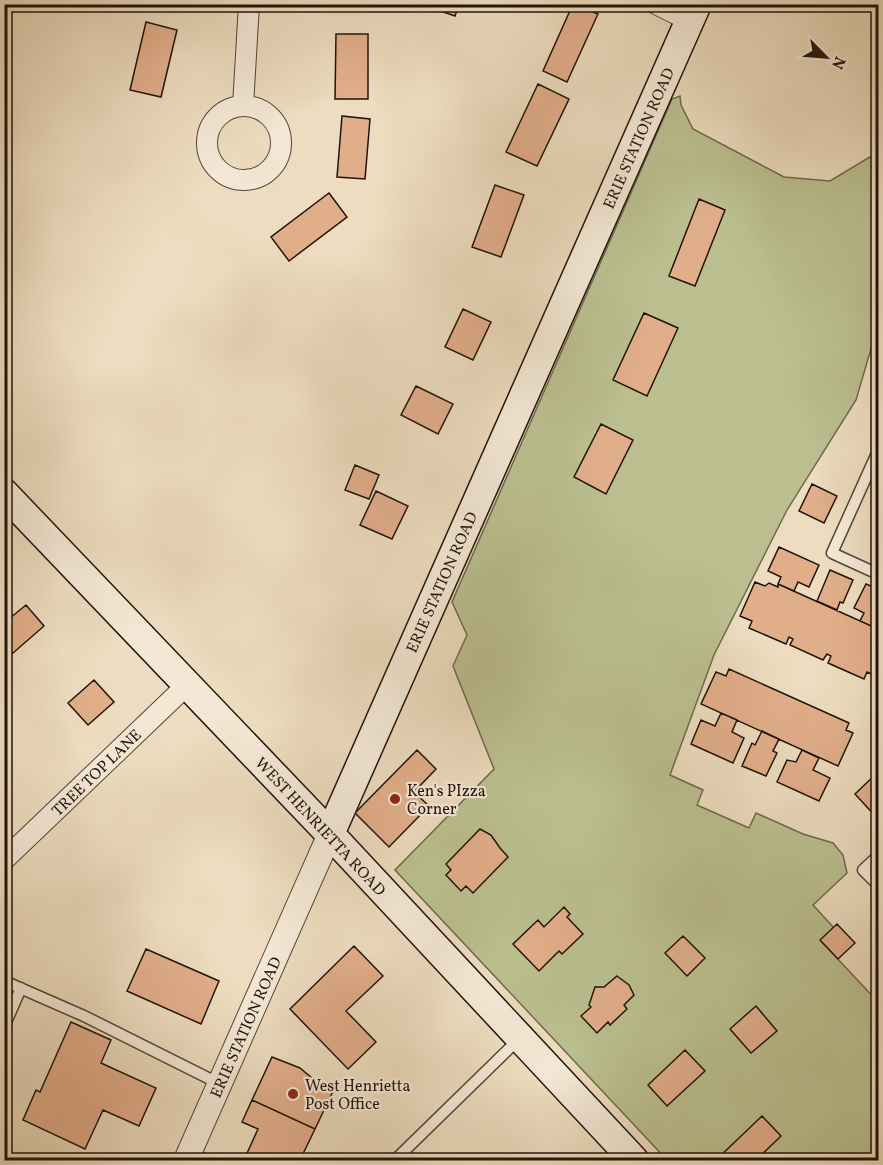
<svg xmlns="http://www.w3.org/2000/svg" width="883" height="1165" font-family="Vollkorn,serif">
<style>
.green{fill:#bbbf90;stroke:#6e694e;stroke-width:1.5}
.building{fill:#e1ae8a;stroke:#21130b;stroke-width:1.5}
.lines{fill:none;stroke-linecap:round;stroke-linejoin:round}
.service-casing{stroke:#544538;stroke-width:13}
.minor-casing{stroke:#544538;stroke-width:22}
.tertiary-casing{stroke:#544538;stroke-width:26}
.secondary-casing{stroke:#21130b;stroke-width:31}
.service{stroke:#f3e8d5;stroke-width:10}
.minor{stroke:#f3e8d5;stroke-width:20}
.tertiary{stroke:#f3e8d5;stroke-width:24}
.secondary{stroke:#f3e8d5;stroke-width:28}
.poi-dot{fill:#8f2418;stroke:#f3e8d5;stroke-width:2}
.labels{text-anchor:middle;stroke-width:4.5;stroke-linejoin:round;paint-order:stroke}
.street-label{font-size:16px;fill:#21130b;stroke:#f3e8d5}
.poi-label{font-size:16px;fill:#21130b;stroke:#f3e8d5;text-anchor:start}
</style>
<rect width="100%" height="100%" fill="#eddcbf"/>
<filter id="stains"><feTurbulence type="fractalNoise" baseFrequency=".00333" numOctaves="4"/><feColorMatrix values="0 0 0 0 .2 0 0 0 0 .09 0 0 0 0 .02 0 0 0 .5 -.17"/></filter>
<radialGradient id="worn" r=".72"><stop offset=".6" stop-color="#630" stop-opacity="0"/><stop offset="1" stop-color="#630" stop-opacity=".3"/></radialGradient>
<path class="green" d="M680,96L681,105L693,129L784,177L830,181L878,152V325L856,400L787,510L714,655L670,775L703,790L697,805L749,828L756,813L803,834L833,843L843,855L847,873L813,905L834,928L821,941L878,1002V1160H667L395,870L494,769L453,666L467,635L452,602L672,99Z"/>
<path class="building" d="M130,4H174V9Z
M420,4H459L455,16Z
M573,4L598,14L567,82L543,71Z
M146,22L177,30L161,97L130,90Z
M336,34H368V99H335Z
M538,84L569,99L537,166L506,152Z
M342,116L370,119L365,179L337,177Z
M495,185L524,195L501,257L472,247Z
M329,193L347,217L289,261L271,237Z
M699,199L725,210L695,286L669,276Z
M463,309L491,322L473,360L445,347Z
M644,313L678,328L647,396L613,380Z
M416,386L453,404L438,434L401,415Z
M601,424L633,440L606,494L574,477Z
M355,465L379,475L369,499L345,490Z
M812,484L837,496L824,523L799,511Z
M376,491L408,506L392,539L360,525Z
M779,547L819,565L809,587L798,582L794,591L778,584L781,577L768,571Z
M830,570L853,580L843,603L840,602L837,610L817,601Z
M755,582L765,586L769,583L778,587V584L878,629V677L867,672L864,679L828,663L831,656L827,654L823,660L790,645L793,639L789,637L786,644L749,628L752,621L740,616Z
M866,584L878,589V629L860,621L864,613L854,608Z
M26,605L44,626L5,660L4,623Z
M729,669L849,723L846,730L853,733L838,766L701,704L716,672L726,676Z
M94,680L114,702L88,725L68,703Z
M721,713L737,720L732,732L744,738L733,763L691,744L701,720L715,726Z
M762,731L779,739L773,751L777,753L766,776L742,766L752,743L755,745Z
M417,750L436,769L414,792L429,806L389,847L355,813Z
M802,750L819,758L813,770L830,778L819,801L777,782L787,760L796,762Z
M878,772V819L855,794Z
M480,829L491,835L500,848L508,857L473,893L466,886L461,891L446,875L451,870L446,864Z
M564,907L570,914L567,917L583,934L562,954L559,951L539,971L513,944L538,920L544,927Z
M837,924L855,943L838,959L820,940Z
M683,936L705,958L687,976L665,953Z
M354,946L383,976L346,1011L376,1042L348,1069L290,1009Z
M146,949L219,981L201,1024L127,991Z
M617,976L629,985L634,995L624,1005L627,1009L610,1025L608,1022L597,1033L581,1016L591,1007L589,1005L595,987H604Z
M756,1006L777,1031L751,1053L730,1029Z
M71,1022L111,1040L101,1063L156,1088L139,1126L103,1110L85,1149L23,1120L36,1090L40,1092Z
M685,1050L705,1071L667,1106L648,1085Z
M272,1057L300,1068L312,1078L334,1089L315,1129L252,1100Z
M252,1100L315,1129L300,1160H244L258,1129L242,1122Z
M762,1116L781,1136L756,1160H718L717,1159Z"/>
<g class="lines">
<defs>
<path id="service" d="M878,451L832,553L878,574
M878,856L863,870L878,885
M4,981L84,1016L220,1084
M4,1027L21,988
M190,1153L207,1160
M395,1160L520,1038"/>
<path id="minor" d="M656,4L690,21
M243,106L249,4
M207 143a37 37 0 1 1 74 0a37 37 0 1 1-74 0Z
M4,860L187,685"/>
<path id="tertiary" d="M186,1160L330,834"/>
<path id="secondary" d="M4,493L330,834L634,1160
M330,834L697,4"/>
</defs>
<use href="#service" class="service-casing"/>
<use href="#minor" class="minor-casing"/>
<use href="#tertiary" class="tertiary-casing"/>
<use href="#secondary" class="secondary-casing"/>
<use href="#service" class="service"/>
<use href="#minor" class="minor"/>
<use href="#tertiary" class="tertiary"/>
<use href="#secondary" class="secondary"/>
</g>
<g class="poi-dot">
<circle cx="395" cy="799" r="6"/>
<circle cx="293" cy="1094" r="6"/>
</g>
<g class="labels">
<g class="street-label">
<text transform="translate(638 138) rotate(-66)" y="6">ERIE STATION ROAD</text>
<text transform="translate(441 582) rotate(-66)" y="6">ERIE STATION ROAD</text>
<text transform="translate(96 772) rotate(-44)" y="6">TREE TOP LANE</text>
<text transform="translate(321 826) rotate(47)" y="6">WEST HENRIETTA ROAD</text>
<text transform="translate(245 1027) rotate(-66)" y="6">ERIE STATION ROAD</text>
</g>
<g class="poi-label">
<text x="407" y="796">Ken's PIzza<tspan x="407" dy="18">Corner</tspan></text>
<text x="305" y="1091">West Henrietta<tspan x="305" dy="18">Post Office</tspan></text>
</g>
</g>
<rect width="883" height="1165" fill="none" stroke="#eddcbf" stroke-width="24"/>
<rect x="6" y="6" width="871" height="1153" fill="none" stroke="#21130b" stroke-width="3"/>
<rect x="12" y="12" width="859" height="1141" fill="none" stroke="#21130b" stroke-width="1.5"/>
<g transform="translate(826 57) rotate(115)" stroke="#f3e8d5" stroke-width="4.5" paint-order="stroke">
<path d="M0-4.5L10 22L0 15L-10 22Z" fill="#21130b"/>
<text y="-9" font-size="16" font-weight="bold" text-anchor="middle" fill="#21130b">N</text>
</g>
<rect width="100%" height="100%" filter="url(#stains)"/>
<rect width="100%" height="100%" fill="url(#worn)"/>
</svg>
